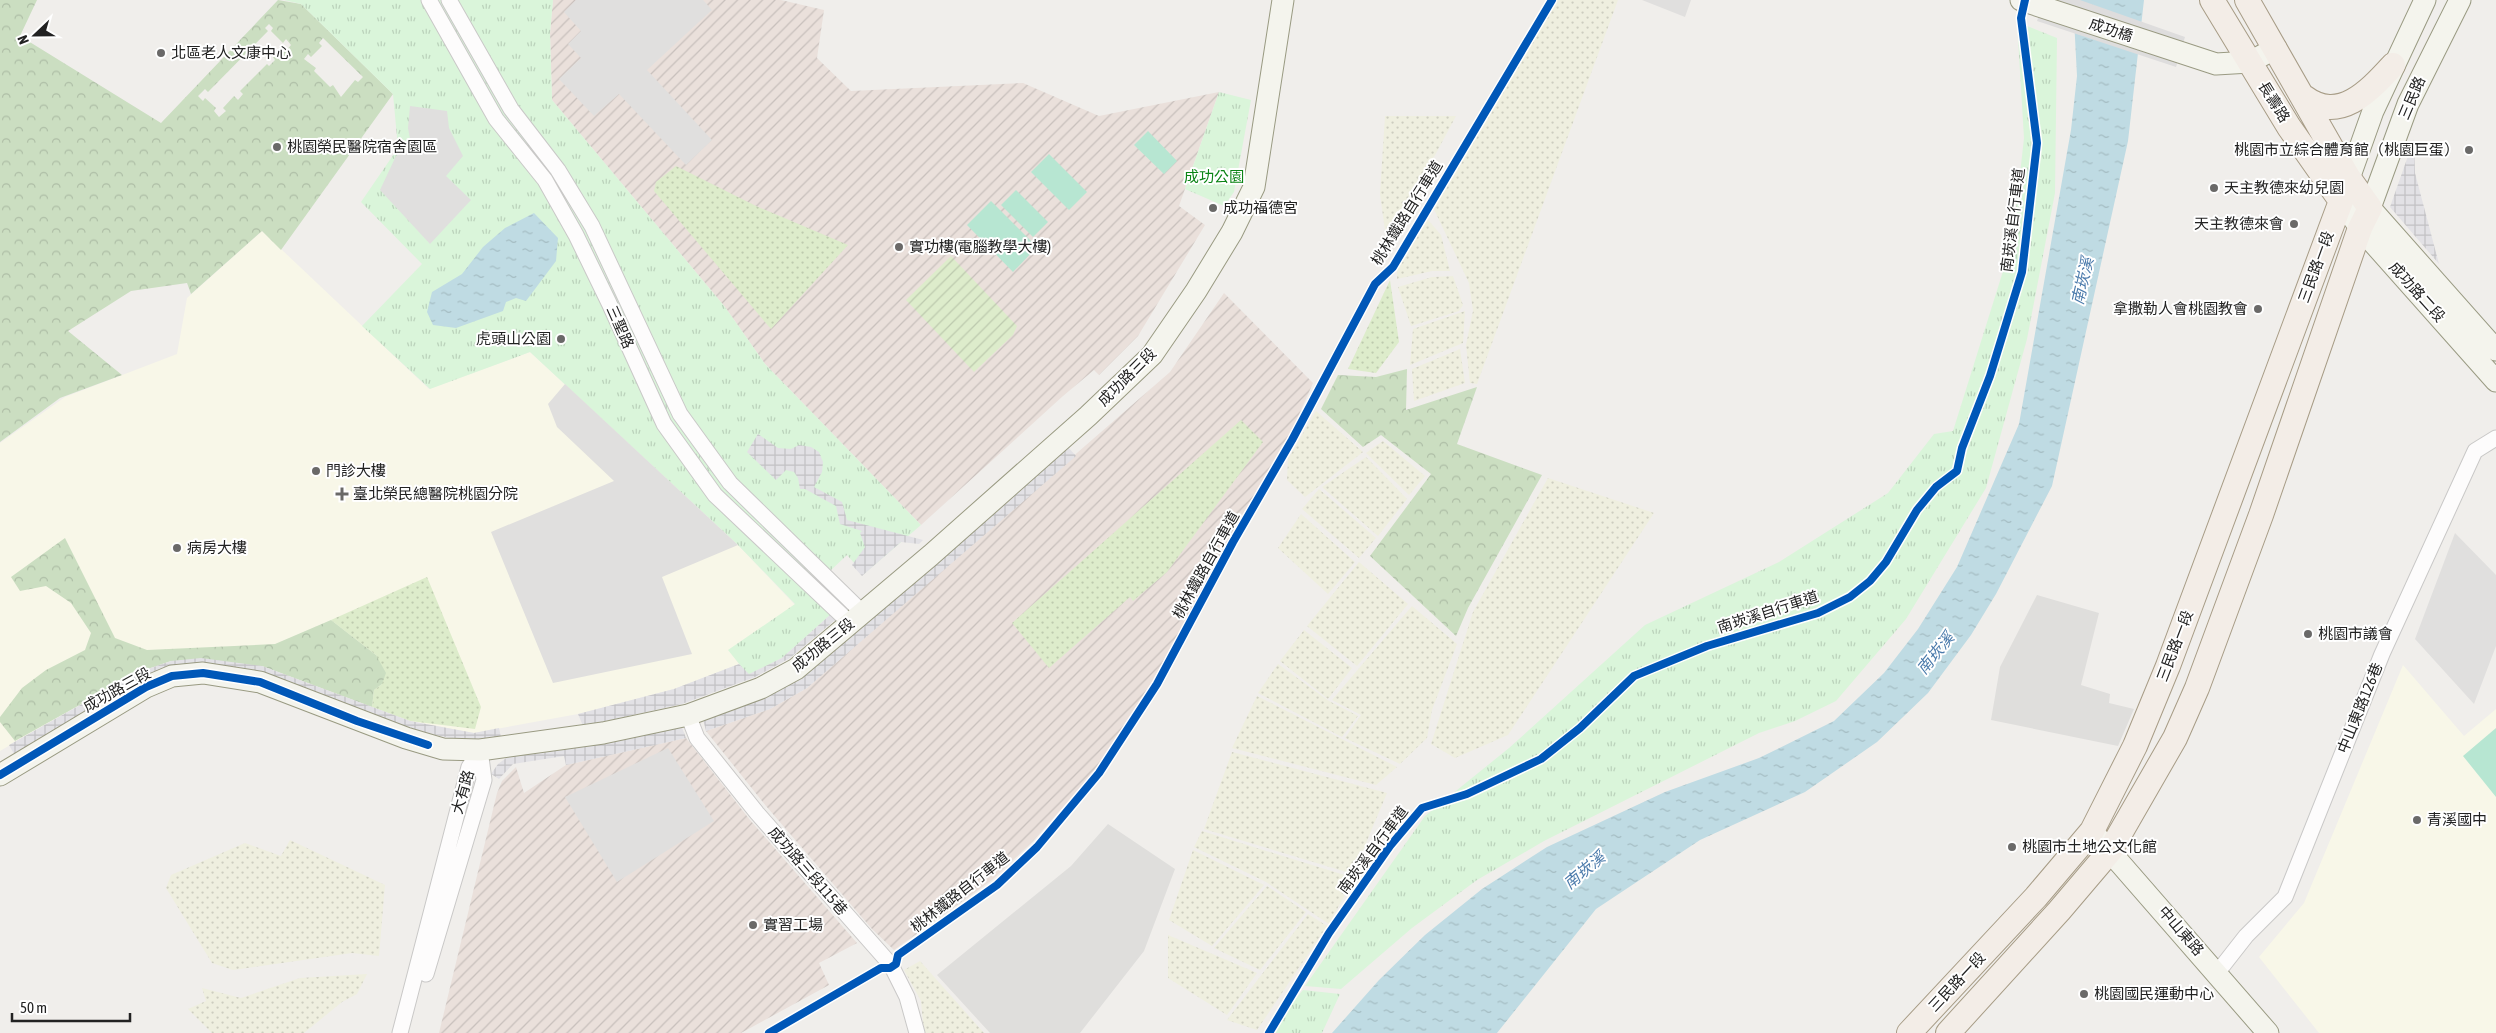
<svg xmlns="http://www.w3.org/2000/svg" width="2496" height="1033" font-family="'Asap Condensed','Noto Sans TC',sans-serif">
<style>
.residential{fill:#dfdedc}
.education{fill:#f8f7e8}
.military{fill:url(#military-furrows)}
.farmland{fill:url(#farmland-dots)}
.grass{fill:url(#grass-dots)}
.forest{fill:url(#forest-crowns);fill-rule:evenodd}
.park{fill:url(#park-tufts)}
.garden{fill:url(#garden-furrows)}
.pitch{fill:#b7e6d2}
.parking{fill:#e0dfde}
.plaza{fill:url(#plaza-grid)}
.water{fill:url(#water-ripples)}
.pier{fill:#dedddd}
.lines{fill:none;stroke-linecap:round;stroke-linejoin:round}
.street-casing{stroke:#c9c8c7;stroke-width:17}
.secondary-casing{stroke:#999a82;stroke-width:23}
.primary-casing{stroke:#a79c86;stroke-width:26}
.street{stroke:#fdfcfc;stroke-width:15}
.secondary{stroke:#f4f4ed;stroke-width:21}
.primary{stroke:#f3ede7;stroke-width:24}
.cycleway-casing{stroke:#fff;stroke-width:11}
.cycleway{stroke:#0057b8;stroke-width:8}
.poi-dot{fill:#6a6968;stroke:#fff;stroke-width:2}
.labels{text-anchor:middle;stroke-width:4;stroke-linejoin:round;paint-order:stroke}
.street-label{font-size:15px;fill:#222;stroke:#fff}
.poi-label{font-size:15px;fill:#222;stroke:#fff;text-anchor:start}
.park-label{font-size:15px;fill:#0c8416;stroke:#fff}
.water-label{font-size:16px;font-style:italic;fill:#4a7aab;stroke:#fff}
</style>
<defs>
<pattern id="military-furrows" width="10" height="10" patternUnits="userSpaceOnUse" patternTransform="scale(1.25)"><rect width="10" height="10" fill="#eae0db"/><path d="M-1 1l2-2M0 10L10 0M9 11l2-2" fill="none" stroke="#c8c0bc"/></pattern>
<pattern id="farmland-dots" width="8" height="8" patternUnits="userSpaceOnUse" patternTransform="scale(1.25)"><rect width="8" height="8" fill="#efefdf"/><path d="M2 2h.1M6 6h.1" fill="none" stroke="#cdcdbf" stroke-width="1.8" stroke-linecap="round"/></pattern>
<pattern id="grass-dots" width="8" height="8" patternUnits="userSpaceOnUse" patternTransform="scale(1.25)"><rect width="8" height="8" fill="#ddeccb"/><path d="M2 2h.1M6 6h.1" fill="none" stroke="#bdcaae" stroke-width="1.8" stroke-linecap="round"/></pattern>
<pattern id="forest-crowns" width="20" height="18" patternUnits="userSpaceOnUse" patternTransform="scale(1.25)"><rect width="20" height="18" fill="#cbdec1"/><path d="M2 6a3 3 0 1 1 6 0M12 15a3 3 0 1 1 6 0" fill="none" stroke="#aebea6"/></pattern>
<pattern id="park-tufts" width="24" height="20" patternUnits="userSpaceOnUse" patternTransform="scale(1.25)"><rect width="24" height="20" fill="#daf5da"/><path d="M3 7l-1-3M5 7V3M7 7l1-3M15 17l-1-3M17 17v-4M19 17l1-3" fill="none" stroke="#bbd2bb"/></pattern>
<pattern id="garden-furrows" width="10" height="10" patternUnits="userSpaceOnUse" patternTransform="scale(1.25)"><rect width="10" height="10" fill="#ddeccb"/><path d="M-1 1l2-2M0 10L10 0M9 11l2-2" fill="none" stroke="#bdcaae"/></pattern>
<pattern id="plaza-grid" width="8" height="8" patternUnits="userSpaceOnUse" patternTransform="scale(1.25)"><rect width="8" height="8" fill="#e2e1e5"/><path d="M0 4h8M4 0v8" fill="none" stroke="#c2c1c4"/></pattern>
<pattern id="water-ripples" width="26" height="14" patternUnits="userSpaceOnUse" patternTransform="scale(1.25)"><rect width="26" height="14" fill="#bfdbe3"/><path d="M2 4q2-2 4 0t4 0M15 11q2-2 4 0t4 0" fill="none" stroke="#a4bcc2"/></pattern>
</defs>
<rect width="100%" height="100%" fill="#f0eeeb"/>
<path class="residential" d="M2037,595L2099,613L2081,685L2110,694L2109,703L2134,709L2118,746L1991,720L2000,667Z
M1108,824L1175,869L1144,951L1080,1033H990L937,975L1071,866Z"/>
<path class="education" d="M262,231L429,389L530,352L738,545L795,605L729,650L739,664L674,689L578,714L474,733L410,721L262,666L171,661L139,672L99,693L0,751V443L65,397L177,354L187,298Z
M2403,665L2464,736L2496,709V1033H2319L2259,957L2304,903Z"/>
<path class="military" d="M553,0H781L824,10L817,58L851,91L1023,83L1099,116L1219,92L1179,206L1205,225L1138,336L1099,375L1094,370L1063,396L921,525L765,364L725,307L552,100L550,33Z
M1224,293L1313,383L1289,437L1151,683L1096,770L1033,841L992,880L894,950L872,929L766,806L706,731L770,709L807,688L1170,372Z
M686,738L750,820L857,943L819,963L829,985L741,1033H439L497,793L502,781L516,767L524,793L566,765Z"/>
<path class="farmland" d="M1555,0H1618L1477,384L1470,383L1466,345L1473,311L1469,283L1432,205Z
M1385,116H1456L1387,245L1380,194Z
M1424,215L1441,235L1450,271H1432L1397,279V264Z
M1453,276L1463,305L1459,311L1411,326L1398,287L1432,277Z
M1465,311L1463,343L1410,365L1413,329Z
M1460,349L1465,383L1414,401L1412,369Z
M1316,411L1363,452L1305,497L1287,480L1288,459Z
M1383,441L1425,476L1409,495L1366,453Z
M1366,457L1407,499L1378,536L1322,487Z
M1548,478L1654,513L1508,735L1455,758L1431,744L1473,612Z
M1319,489L1376,538L1359,558L1302,509Z
M1301,514L1355,562L1328,594L1278,548Z
M1359,562L1408,604L1357,666L1307,626Z
M1412,606L1457,644L1432,710L1427,738L1400,764L1345,738L1361,715L1332,700Z
M1304,630L1352,668L1328,699L1280,661Z
M1278,664L1329,701L1358,716L1342,737L1258,693Z
M1257,696L1397,767L1376,785L1232,748Z
M1232,752L1387,793L1353,874L1204,829Z
M1202,831L1354,878L1329,924L1266,882L1194,847Z
M290,840L385,885L379,956L352,953L233,970L212,963L166,888L171,875L245,843L281,856Z
M1193,850L1264,885L1212,946L1169,920Z
M1267,886L1306,912L1260,970L1214,948Z
M1308,914L1327,926L1257,1030L1227,1020Z
M1168,935L1257,973L1227,1015L1168,978Z
M920,961L984,1033H924L921,1001L904,970Z
M367,974L357,994L342,1002L304,1033H212L188,1009L206,1001L202,988L241,998L300,978Z"/>
<path class="grass" d="M676,166L756,206L848,245L771,329L654,191L656,182Z
M1390,280L1399,342L1376,373L1348,369Z
M1241,420L1263,442L1167,572L1133,601L1130,597L1049,668L1012,623Z
M427,577L481,707L475,729L410,721L372,707L374,690L382,684L376,655L331,620Z"/>
<path class="forest" d="M0,0H37L20,36L161,123L278,0L301,4L393,94L281,250L262,231L191,294L187,283L131,291L68,331L122,375L60,398L0,442ZM269,24L273,28L271,31L283,43L286,39L291,45L286,51L282,47L273,57L275,60L269,66L267,64L240,91L243,94L238,100L234,96L223,108L226,111L219,117L214,111L216,108L205,98L203,101L198,96L205,89L208,92L268,31L265,28ZM323,38L363,77L358,82L355,80L341,97L333,85L330,87L314,71L316,68L304,59L308,54L311,57L322,46L319,43Z
M1407,369L1406,410L1477,387L1457,444L1542,475L1468,608L1456,636L1370,556L1431,474L1381,435L1363,447L1321,409L1338,375L1376,377Z
M65,538L115,638L147,650L275,644L331,620L376,655L386,673L382,684L374,690L372,707L262,666L171,661L139,672L15,741L0,722V717L22,688L46,670L85,650L91,633L71,603L46,586L20,591L11,577Z"/>
<path class="park" d="M284,0H553L550,33L552,100L725,307L765,364L921,525L864,574L847,555L811,589L830,615L782,658L748,675L728,650L795,604L738,545L530,352L430,389L362,326L422,264L361,202L398,148L393,94L301,4Z
M2017,22L2057,38L2055,193L2027,339L1986,488L1906,619L1836,701L1795,721L1759,733L1544,841L1477,880L1412,928L1341,989L1305,986L1425,816L1509,748L1645,625L1779,562L1888,493L1934,434L1953,431L2004,268L2016,210L2024,138Z
M1219,92L1251,100L1234,192L1224,206L1185,189Z
M1303,990L1340,994L1322,1033H1267Z"/>
<path class="garden" d="M951,256L1017,326L1013,335L974,372L906,300Z"/>
<path class="pitch" d="M1148,131L1177,161L1164,174L1134,145Z
M1049,154L1087,192L1069,210L1031,172Z
M1016,190L1048,222L1033,237L1001,205Z
M991,201L1037,247L1013,272L967,225Z
M2496,728V797L2463,756Z"/>
<path class="parking" d="M576,0H703L712,10L647,70L712,140L686,165L619,94L594,116L559,79L581,58L568,44L581,31L564,12Z
M1642,0H1691L1685,17Z
M410,106L447,111L449,128L463,156L446,176L471,200L430,244L380,190L396,156L411,144L408,128Z
M565,384L738,545L662,577L692,654L553,683L491,532L614,481L557,427L548,404Z
M2455,533L2496,575V646L2474,704L2415,639Z
M668,748L714,821L617,882L565,797Z"/>
<path class="plaza" d="M2414,139L2415,173L2439,264L2390,207Z
M758,434L778,448L791,449L799,445L811,447L819,452L823,462L822,472L814,487L842,502L847,520L923,540L919,544L901,542L862,576L852,565L865,547L860,533L862,531L840,524L836,506L805,489H800L798,478L794,472L786,470L776,480L747,452Z
M1067,446L1076,456L807,688L770,709L706,731L703,719L763,698Z
M830,615L835,620L790,658L755,677L682,704L583,726L578,714L674,689L739,664L749,674L782,658Z
M201,658L262,666L410,721L474,733L499,728L501,737L475,740L455,739L407,729L261,672L141,679L14,754L9,745L139,672L171,661Z
M681,725L686,738L566,765L564,756L513,764L499,779L491,774L498,764L509,756Z"/>
<path class="water" d="M2073,0H2144L2128,141L2052,486L1996,594L1971,635L1928,693L1877,742L1805,792L1700,840L1596,909L1497,1033H1332L1379,980L1425,935L1482,889L1547,847L1665,792L1759,758L1834,721L1884,673L1918,629L1957,567L2019,424L2071,130L2077,76Z
M534,213L558,238L556,261L526,301L516,298L506,302L503,311L456,328L433,325L427,312L432,292L462,274L483,247L505,228Z"/>
<path class="pier" d="M2044,0H2080L2185,37L2176,67L2037,21Z"/>
<g class="lines">
<defs>
<path id="street" d="M429,0L496,119L545,180L576,235L609,303L664,424L715,495L850,623
M449,0L511,109L558,170L592,226L680,414L730,483L863,613
M688,715L697,738L757,813L891,965L907,997L917,1033
M2217,973L2246,936L2285,897L2382,654L2475,451L2496,438
M426,974L484,780L480,750
M400,1033L469,767L480,750"/>
<path id="secondary" d="M2021,0L2216,64L2250,62L2276,48
M2425,0L2373,111L2341,201L2360,228L2496,381
M2460,0L2408,104L2370,208L2496,350
M0,775L146,687L172,676L203,673L260,682L406,738L443,749L480,750L603,733L688,715L761,688L796,669L931,555L1088,416L1152,355L1196,291L1232,232L1254,187L1283,0
M2092,831L2268,1033"/>
<path id="primary" d="M2304,97C2340,124 2370,90 2393,65
M1909,1033L2036,897L2092,831L2135,746L2168,666L2341,201L2289,127L2212,0
M1948,1033L2059,911L2110,851L2175,738L2197,688L2261,515L2360,228L2370,208L2348,177L2247,0"/>
</defs>
<use href="#street" class="street-casing"/>
<use href="#secondary" class="secondary-casing"/>
<use href="#primary" class="primary-casing"/>
<use href="#street" class="street"/>
<use href="#secondary" class="secondary"/>
<use href="#primary" class="primary"/>
<defs>
<path id="cycleway" d="M0,775L146,687L172,676L203,673L260,682L357,721L428,745
M769,1033L881,968H890L896,964L898,955L997,885L1037,847L1099,773L1157,684L1233,542L1292,440L1375,284L1393,267L1552,0
M1269,1033L1329,933L1390,846L1422,808L1467,794L1541,759L1580,728L1634,676L1707,646L1818,613L1850,597L1870,581L1886,562L1917,510L1936,487L1957,471L1962,448L1990,376L2022,272L2037,143L2021,18L2025,0"/>
</defs>
<use href="#cycleway" class="cycleway-casing"/>
<use href="#cycleway" class="cycleway"/>
</g>
<g class="poi-dot">
<circle cx="161" cy="53" r="5"/>
<circle cx="277" cy="147" r="5"/>
<circle cx="2469" cy="150" r="5"/>
<circle cx="2214" cy="188" r="5"/>
<circle cx="1213" cy="208" r="5"/>
<circle cx="2294" cy="224" r="5"/>
<circle cx="899" cy="247" r="5"/>
<circle cx="2258" cy="309" r="5"/>
<circle cx="561" cy="339" r="5"/>
<circle cx="316" cy="471" r="5"/>
<path d="M339.5 486.5h5v5h5v5h-5v5h-5v-5h-5v-5h5z"/>
<circle cx="177" cy="548" r="5"/>
<circle cx="2308" cy="634" r="5"/>
<circle cx="2417" cy="820" r="5"/>
<circle cx="2012" cy="847" r="5"/>
<circle cx="753" cy="925" r="5"/>
<circle cx="2084" cy="994" r="5"/>
</g>
<g class="labels">
<g class="street-label">
<text transform="translate(2111 30) rotate(18)" y="5">成功橋</text>
<text transform="translate(2412 98) rotate(-67)" y="5">三民路</text>
<text transform="translate(2274 102) rotate(58)" y="5">長壽路</text>
<text transform="translate(1407 213) rotate(-58)" y="5">桃林鐵路自行車道</text>
<text transform="translate(2013 220) rotate(-83)" y="5">南崁溪自行車道</text>
<text transform="translate(2316 267) rotate(-70)" y="5">三民路一段</text>
<text transform="translate(2417 292) rotate(48)" y="5">成功路二段</text>
<text transform="translate(620 327) rotate(66)" y="5">三聖路</text>
<text transform="translate(1127 377) rotate(-45)" y="5">成功路三段</text>
<text transform="translate(1206 565) rotate(-61)" y="5">桃林鐵路自行車道</text>
<text transform="translate(1768 612) rotate(-18)" y="5">南崁溪自行車道</text>
<text transform="translate(823 645) rotate(-39)" y="5">成功路三段</text>
<text transform="translate(2175 646) rotate(-69)" y="5">三民路一段</text>
<text transform="translate(117 690) rotate(-29)" y="5">成功路三段</text>
<text transform="translate(2360 708) rotate(-68)" y="5">中山東路126巷</text>
<text transform="translate(463 792) rotate(-74)" y="5">大有路</text>
<text transform="translate(1373 850) rotate(-53)" y="5">南崁溪自行車道</text>
<text transform="translate(808 871) rotate(49)" y="5">成功路三段115巷</text>
<text transform="translate(960 892) rotate(-38)" y="5">桃林鐵路自行車道</text>
<text transform="translate(2181 931) rotate(49)" y="5">中山東路</text>
<text transform="translate(1957 982) rotate(-47)" y="5">三民路一段</text>
</g>
<g class="poi-label">
<text x="171" y="58">北區老人文康中心</text>
<text x="287" y="152">桃園榮民醫院宿舍園區</text>
<text x="2459" y="155" text-anchor="end">桃園市立綜合體育館（桃園巨蛋）</text>
<text x="2224" y="193">天主教德來幼兒園</text>
<text x="1223" y="213">成功福德宮</text>
<text x="2284" y="229" text-anchor="end">天主教德來會</text>
<text x="909" y="252">實功樓(電腦教學大樓)</text>
<text x="2248" y="314" text-anchor="end">拿撒勒人會桃園教會</text>
<text x="551" y="344" text-anchor="end">虎頭山公園</text>
<text x="326" y="476">門診大樓</text>
<text x="353" y="499">臺北榮民總醫院桃園分院</text>
<text x="187" y="553">病房大樓</text>
<text x="2318" y="639">桃園市議會</text>
<text x="2427" y="825">青溪國中</text>
<text x="2022" y="852">桃園市土地公文化館</text>
<text x="763" y="930">實習工場</text>
<text x="2094" y="999">桃園國民運動中心</text>
</g>
<g class="park-label">
<text x="1214" y="182">成功公園</text>
</g>
<g class="water-label">
<text transform="translate(2082 281) rotate(-77)" y="6">南崁溪</text>
<text transform="translate(1935 653) rotate(-51)" y="6">南崁溪</text>
<text transform="translate(1584 870) rotate(-40)" y="6">南崁溪</text>
</g>
</g>
<g transform="translate(35 35) rotate(248)" stroke="#ffffff" stroke-width="4" paint-order="stroke">
<path d="M0-4L9 19L0 12L-9 19Z" fill="#222222"/>
<text y="-8" font-size="14" font-weight="bold" text-anchor="middle" fill="#222222">N</text>
</g>
<path d="M12 1013v8h118v-8" fill="none" stroke="#222222" stroke-width="2.5"/>
<text x="20" y="1013" font-size="15" fill="#222222" stroke="#ffffff" stroke-width="4" paint-order="stroke">50 m</text>
</svg>
